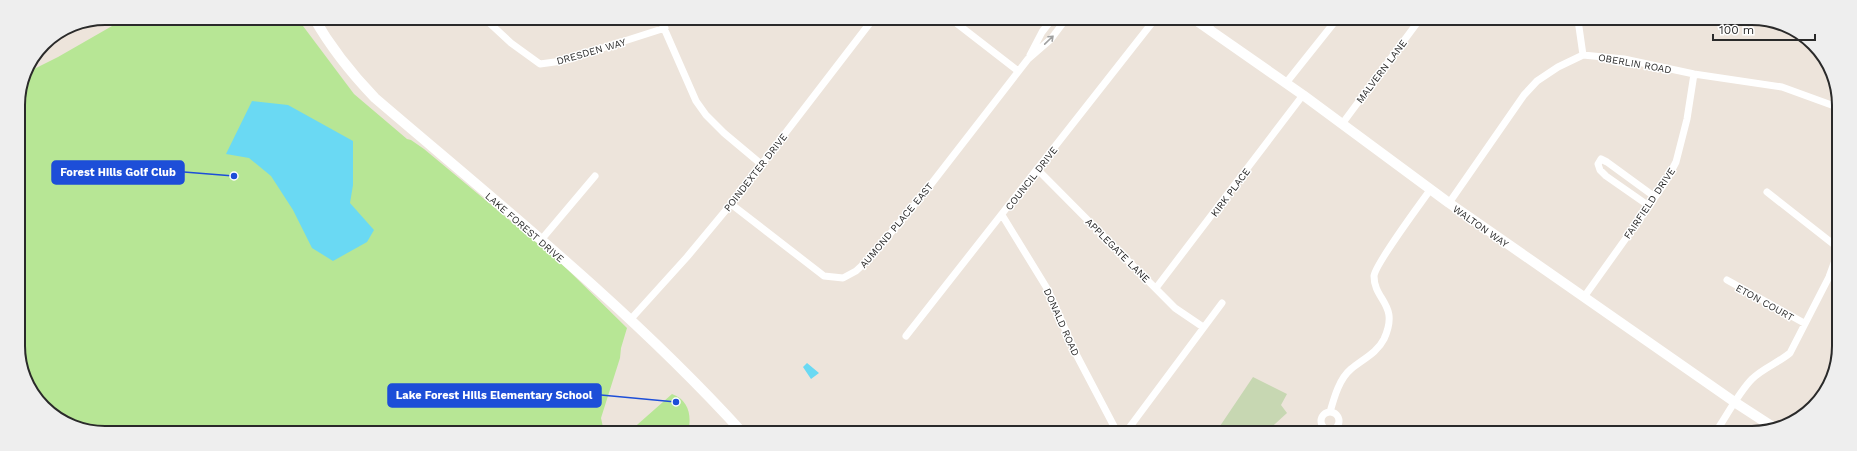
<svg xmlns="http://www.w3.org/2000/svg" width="1857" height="451" font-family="'Work Sans',sans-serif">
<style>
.green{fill:#b7e695}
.cemetery{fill:#c7d7b2}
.water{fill:#6ad9f3}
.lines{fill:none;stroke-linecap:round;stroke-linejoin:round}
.street{stroke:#fff;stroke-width:7}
.secondary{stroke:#fff;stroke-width:10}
.oneway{stroke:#9f9f9f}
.labels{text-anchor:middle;stroke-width:3;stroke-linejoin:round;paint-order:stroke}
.street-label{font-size:10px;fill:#2a2a2a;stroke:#fff}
.rim{fill:none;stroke:#2a2a2a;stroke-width:2}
.leader{fill:none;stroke:#1d4ed8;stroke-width:1.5}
.callout-dot{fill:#1d4ed8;stroke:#fff;stroke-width:1.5}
.callout{fill:#1d4ed8;stroke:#1d4ed8;stroke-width:1.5}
.callout-label{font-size:11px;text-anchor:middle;font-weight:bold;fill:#fff}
</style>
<rect width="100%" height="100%" fill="#ede4db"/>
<path class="green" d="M126,18H297L354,94L407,139L411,140L424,149L561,263L627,328L621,348L620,358L601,418L604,432L88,431L43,407L20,363L18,100L24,74L58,57Z
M672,394C689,400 692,416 688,432H629Z"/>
<path class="cemetery" d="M1253,377L1287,394L1281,405L1287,413L1266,432H1223L1218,429Z"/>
<path class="water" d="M252,101L288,105L353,141V185L350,203L374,230L367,242L333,261L312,248L293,210L271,176L249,158L226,154Z
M807,363L819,373L811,379L803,367Z"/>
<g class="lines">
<path class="street" d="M484,18L511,43L540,64L562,61L665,28
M660,19L696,101L706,115L724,133L761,164
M951,19L1018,71
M1578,20L1583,55
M1208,29L1214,19
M1030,55L1042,32L1052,19
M1286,83L1337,19
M1342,124L1420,19
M1037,169L1175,308L1203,327
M1767,192L1837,247
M1449,203L1524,95L1537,81L1558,67L1583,55L1624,59L1694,74L1782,87L1837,107
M731,204L824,276L843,278L856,271L869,259L925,192L1028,59L1051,39L1066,19
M1649,206L1606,176L1600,170L1598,164L1601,159L1607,162L1655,197
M1002,215L1048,290L1076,354L1117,432
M541,240L595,176
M1727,280L1804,323
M1156,288L1303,95
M1584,297L1649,206L1666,181L1676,162L1687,119L1694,74
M630,320L687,257L731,204L873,19
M906,336L1155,19
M1330,412C1334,398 1339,379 1351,369C1363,359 1377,353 1384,339C1400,304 1374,301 1374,276C1375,264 1421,203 1430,190
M1321 421a9 9 0 1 1 18 0a9 9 0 1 1-18 0Z
M1126,432L1222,303
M1715,433C1726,417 1739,392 1752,379C1763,368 1778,363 1790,353L1829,277L1837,255"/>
<path class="secondary" d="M314,18C331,48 351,73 375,98C500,205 631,310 742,432
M1194,19L1303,95L1449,203L1736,403L1773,427"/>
</g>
<defs><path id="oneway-shaft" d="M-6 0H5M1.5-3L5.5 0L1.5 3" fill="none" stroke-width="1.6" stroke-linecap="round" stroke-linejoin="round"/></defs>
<use class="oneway" href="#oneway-shaft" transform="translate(1049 40) rotate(-44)"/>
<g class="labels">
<g class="street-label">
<text transform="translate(591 51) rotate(-16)" y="4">DRESDEN WAY</text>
<text transform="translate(1635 63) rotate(10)" y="4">OBERLIN ROAD</text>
<text transform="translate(1381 71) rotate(-53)" y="4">MALVERN LANE</text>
<text transform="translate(755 172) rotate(-52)" y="4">POINDEXTER DRIVE</text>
<text transform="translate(1031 178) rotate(-52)" y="4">COUNCIL DRIVE</text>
<text transform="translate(1230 192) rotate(-53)" y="4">KIRK PLACE</text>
<text transform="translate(1649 203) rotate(-56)" y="4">FAIRFIELD DRIVE</text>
<text transform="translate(896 225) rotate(-50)" y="4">AUMOND PLACE EAST</text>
<text transform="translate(1481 226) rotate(35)" y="4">WALTON WAY</text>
<text transform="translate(525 227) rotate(41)" y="4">LAKE FOREST DRIVE</text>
<text transform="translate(1118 250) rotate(45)" y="4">APPLEGATE LANE</text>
<text transform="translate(1765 302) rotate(29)" y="4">ETON COURT</text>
<text transform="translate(1062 322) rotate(66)" y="4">DONALD ROAD</text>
</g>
</g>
<path d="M0 0H1857V451H0ZM105 25H1752A80 80 0 0 1 1832 105V346A80 80 0 0 1 1752 426H105A80 80 0 0 1 25 346V105A80 80 0 0 1 105 25Z" fill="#eee" fill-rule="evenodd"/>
<path class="rim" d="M105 25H1752A80 80 0 0 1 1832 105V346A80 80 0 0 1 1752 426H105A80 80 0 0 1 25 346V105A80 80 0 0 1 105 25Z"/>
<path class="leader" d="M234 176L184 172M676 402L601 395"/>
<g class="callout-dot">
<circle cx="234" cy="176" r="4"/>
<circle cx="676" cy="402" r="4"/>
</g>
<g class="callout">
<rect x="52" y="161" width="132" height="23" rx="4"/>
<rect x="388" y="384" width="213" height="23" rx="4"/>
</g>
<g class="callout-label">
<text x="118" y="176">Forest Hills Golf Club</text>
<text x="494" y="399">Lake Forest Hills Elementary School</text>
</g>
<path d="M1713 34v6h102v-6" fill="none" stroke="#2a2a2a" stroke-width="2"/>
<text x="1719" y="34" font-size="12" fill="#2a2a2a" stroke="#ffffff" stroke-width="3" paint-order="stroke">100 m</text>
</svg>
